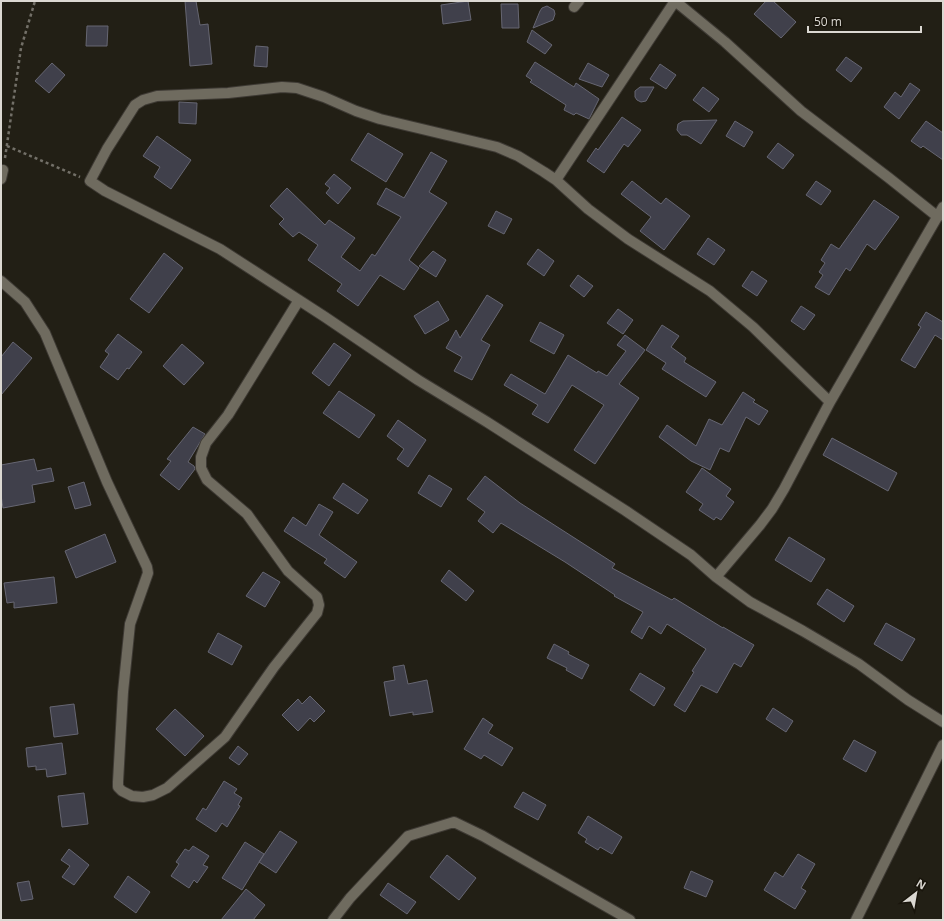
<svg xmlns="http://www.w3.org/2000/svg" width="944" height="921" font-family="'Open Sans',sans-serif">
<style>
.building{fill:#40404b;stroke:#666672}
.lines{fill:none;stroke-linecap:round;stroke-linejoin:round}
.minor-casing{stroke:#3e3a34;stroke-width:12}
.path{stroke:#737068;stroke-width:2.5;stroke-dasharray:3 3;stroke-linecap:butt}
.minor{stroke:#6f6b5f;stroke-width:10}
</style>
<rect width="100%" height="100%" fill="#221f15"/>
<path class="building" d="M185,1H196L200,25L208,24L212,64L190,66Z
M468,1L471,20L443,24L441,5Z
M766,1H773L796,22L781,38L754,14Z
M501,4H518L519,28H502Z
M547,6L554,10L555,14L553,20L533,28L540,11L542,8Z
M87,26H108L107,46H86Z
M532,30L552,45L545,54L527,42Z
M256,46L268,47L267,67L254,66Z
M846,57L862,68L851,82L836,70Z
M535,62L574,87L576,83L599,99L589,119L576,113L574,115L564,110L566,105L530,82L532,80L526,76Z
M52,63L65,75L49,93L35,81Z
M588,63L609,75L602,87L579,79Z
M660,64L676,75L666,89L650,79Z
M910,83L920,90L899,119L884,107L895,92L901,97Z
M640,87H654L646,101L641,102L637,100L635,97V91Z
M703,87L719,99L709,112L693,100Z
M179,102L197,103L196,124L179,123Z
M622,117L641,130L628,147L624,144L604,173L587,161L596,148L598,150Z
M717,120L701,144L687,135H681L677,130L678,124L683,121Z
M735,121L753,132L744,147L726,136Z
M926,121L943,133V160L923,146L921,148L911,141Z
M368,133L403,154L386,182L351,160Z
M157,136L191,160L171,189L154,177L160,167L143,156Z
M778,143L794,155L783,169L767,157Z
M431,152L447,161L429,192L447,203L409,260L419,268L404,290L380,275L358,306L337,291L342,284L308,260L318,245L299,232L293,237L279,224L284,219L270,206L287,188L325,225L329,220L355,238L341,257L360,271L372,254L375,256L401,217L377,204L386,188L404,198Z
M334,174L351,188L338,204L326,193L330,188L325,184Z
M632,181L661,204L666,198L690,216L664,250L640,231L651,217L621,194Z
M816,181L831,191L821,205L806,195Z
M874,200L899,217L875,250L867,244L850,271L846,268L829,295L815,287L823,275L819,272L825,263L821,260L831,244L839,249Z
M496,211L512,219L504,234L488,226Z
M708,238L725,250L714,265L697,254Z
M538,249L554,261L544,276L527,264Z
M433,251L446,260L436,277L419,266Z
M164,253L183,268L149,313L130,299Z
M752,271L767,281L757,296L742,286Z
M578,275L593,286L584,297L570,286Z
M487,295L503,305L481,340L490,345L472,380L454,371L462,357L446,348L456,330L460,338Z
M438,301L449,320L425,334L414,316Z
M801,306L815,315L804,330L791,321Z
M618,309L633,320L623,334L607,323Z
M926,312L943,322V340L935,335L915,368L901,360L921,327L918,325Z
M540,322L564,335L554,354L530,341Z
M662,325L679,336L671,347L686,358L684,362L716,382L706,397L662,369L666,363L646,350Z
M118,334L142,352L129,369L127,368L118,380L100,367L109,354L105,351Z
M625,335L645,350L619,384L639,398L595,464L574,450L604,405L572,385L548,423L532,414L538,405L504,385L511,374L545,394L568,355L597,373L598,371L607,376L626,351L617,345Z
M13,342L32,358L1,395V357Z
M334,343L351,355L329,386L312,373Z
M182,344L204,363L184,385L163,366Z
M339,391L375,415L359,438L323,413Z
M743,392L755,400L753,402L768,411L759,425L746,417L729,452L720,448L710,470L691,461L659,437L667,425L696,446L709,419L722,425Z
M398,420L426,440L408,467L397,459L404,449L387,436Z
M193,427L205,434L188,462L194,466L195,469L179,490L160,475L171,461L167,459Z
M832,438L897,473L888,491L823,455Z
M34,459L37,471L51,468L54,481L32,485L35,502L3,508L1,495V465Z
M702,468L731,489L726,496L734,502L721,520L716,517L714,520L699,510L703,504L686,492Z
M429,475L452,489L441,507L418,493Z
M485,476L520,503L615,564L612,568L672,600L674,598L723,628V627L754,645L741,667L734,663L717,693L701,685L685,712L674,705L694,672L692,671L706,649L667,624L661,634L649,626L642,639L631,632L643,612L614,596L615,595L565,562L501,523L493,533L478,521L485,512L467,499Z
M84,482L91,505L75,509L68,487Z
M343,483L368,500L358,514L333,498Z
M319,504L333,512L319,535L357,562L345,578L324,563L327,559L284,531L293,517L306,526Z
M105,534L116,562L76,578L65,551Z
M789,537L825,559L811,582L775,560Z
M449,570L474,591L466,601L441,581Z
M263,572L280,582L265,607L246,596Z
M54,577L57,603L14,608V602L7,603L4,583Z
M827,589L854,606L844,622L817,604Z
M886,623L915,639L902,661L874,644Z
M218,633L242,646L232,665L208,652Z
M554,644L569,652L568,654L589,665L582,679L566,670L567,668L547,658Z
M404,665L408,684L427,680L433,712L413,715V712L390,716L384,682L395,680L393,667Z
M640,673L665,688L654,706L630,690Z
M310,696L325,711L314,722L310,718L298,731L282,715L298,699L302,704Z
M74,704L78,734L54,737L50,707Z
M773,708L793,721L786,732L766,719Z
M175,709L204,736L185,756L156,729Z
M483,718L493,725L488,733L513,748L502,766L484,755L481,759L464,749Z
M854,740L876,752L866,772L843,759Z
M62,743L66,774L47,777L46,769L36,770V766L28,767L26,748Z
M238,746L248,754L239,765L229,758Z
M224,781L237,789L234,793L242,798L238,805L240,806L227,827L222,823L216,832L196,819L203,808L206,810Z
M523,792L546,805L538,820L514,807Z
M84,793L88,824L62,827L58,796Z
M588,816L622,837L612,854L600,847L598,850L585,842L587,839L578,833Z
M280,831L297,842L276,873L259,862Z
M245,842L264,854L242,890L222,878Z
M193,846L209,856L203,865L208,867L197,883L194,880L189,888L171,876L179,864L176,862L185,849L189,851Z
M69,849L89,865L74,885L62,877L70,866L61,860Z
M798,854L815,864L801,888L806,891L795,909L764,890L775,872L783,877Z
M447,855L476,878L459,900L430,877Z
M691,871L713,881L706,897L684,888Z
M128,876L150,892L136,913L114,897Z
M29,881L33,899L21,901L17,883Z
M388,883L416,902L407,914L380,895Z
M246,889L265,905L253,920H221Z"/>
<g class="lines">
<defs>
<path id="minor" d="M675,1L725,42L801,111L889,178L938,217
M574,7L579,1
M1,179L3,170
M556,180L675,1
M1,281L25,302L45,333L107,482L147,567L148,573L130,624L123,692L118,782V787L122,791L132,796L143,797L153,795L167,788L225,737L274,667L317,613L319,605L317,597L288,571L247,514L207,480L201,468V457L206,443L228,415L299,300
M830,402L753,327L710,291L628,239L588,209L556,180L544,172L518,156L497,147L380,119L356,111L324,97L297,88L282,87L228,93L157,96L143,100L135,105L107,149L90,181L105,191L220,249L325,317L418,380L487,422L626,511L691,555L716,577L750,602L803,631L859,664L908,700L943,722
M716,577L760,525L772,509L784,489L830,402L943,207
M333,920L350,898L408,836L454,822L483,836L630,920
M856,920L943,745"/>
</defs>
<use href="#minor" class="minor-casing"/>
<path class="path" d="M7,146L80,177
M5,158L21,48L35,1"/>
<use href="#minor" class="minor"/>
</g>
<rect width="944" height="921" fill="none" stroke="#dbd8d2" stroke-width="4"/>
<g transform="translate(916 893) rotate(31)" stroke="#19150c" stroke-width="3" paint-order="stroke">
<path d="M0-3L7 15L0 10L-7 15Z" fill="#dbd8d2"/>
<text y="-6" font-size="11" font-weight="bold" text-anchor="middle" fill="#dbd8d2">N</text>
</g>
<path d="M808 26v6h113v-6" fill="none" stroke="#dbd8d2" stroke-width="2"/>
<text x="814" y="26" font-size="12" fill="#dbd8d2" stroke="#19150c" stroke-width="3" paint-order="stroke">50 m</text>
</svg>
